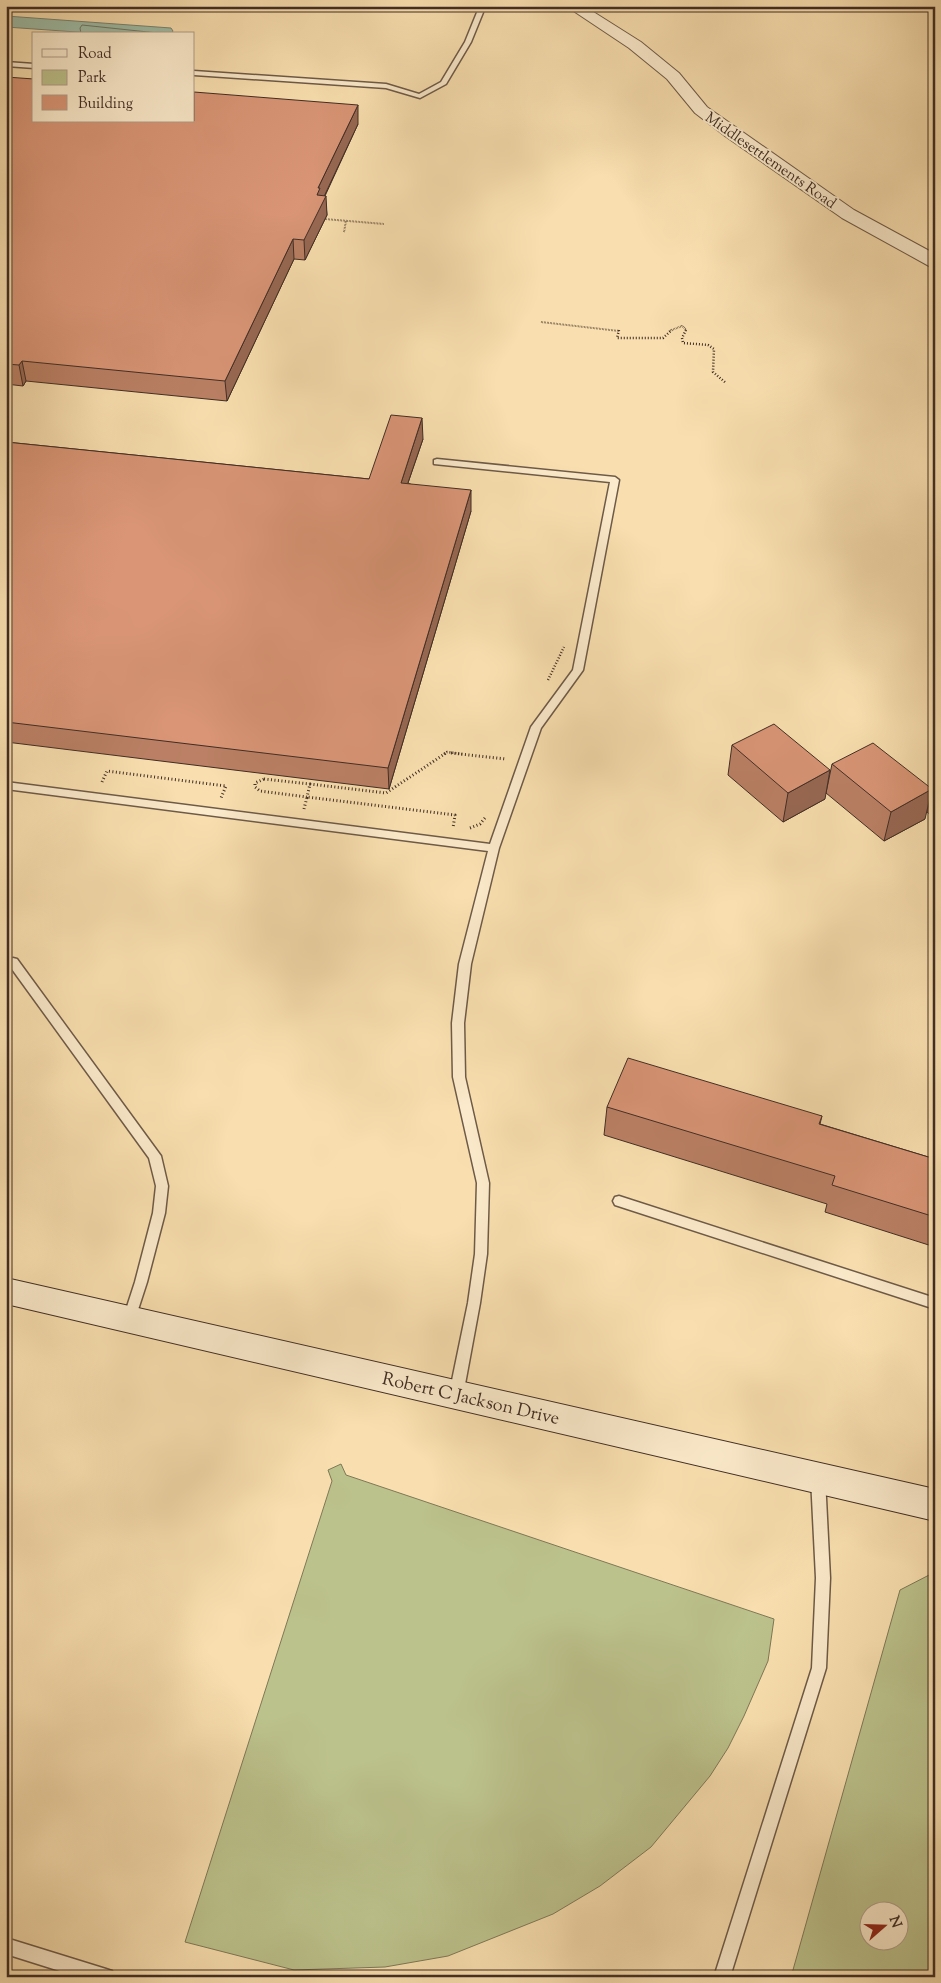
<svg xmlns="http://www.w3.org/2000/svg" width="941" height="1983" font-family="'Sorts Mill Goudy',serif">
<style>
.green{fill:#bcc28c;stroke:#7e7858;fill-rule:evenodd}
.water{fill:#9ebda7;stroke:#788373}
.lines{fill:none;stroke-linecap:round;stroke-linejoin:round}
.shore{stroke:#6f7566;stroke-width:1}
.service-casing{stroke:#6e5a48;stroke-width:3}
.tertiary-casing{stroke:#6e5a48;stroke-width:2}
.secondary-casing{stroke:#402d25;stroke-width:2}
.path-far2{stroke:#402d25;stroke-width:2;stroke-dasharray:0.5 1;stroke-linecap:butt}
.path-far1{stroke:#402d25;stroke-width:2.5;stroke-dasharray:1 2;stroke-linecap:butt}
.path{stroke:#402d25;stroke-width:3;stroke-dasharray:1 2.5;stroke-linecap:butt}
.service{fill:#fbeacb;fill-rule:evenodd}
.tertiary{fill:#fbeacb;fill-rule:evenodd}
.secondary{fill:#fbeacb;fill-rule:evenodd}
.wall{fill:#bb8065;stroke:#402d25}
.shaded-wall{fill:#986853;stroke:#402d25}
.building{fill:#d99576;stroke:#402d25}
.labels{text-anchor:middle;stroke-width:4;stroke-linejoin:round;paint-order:stroke}
.far-street-label{font-size:15px;fill:#402d25;stroke:#fbeacb}
.street-label{font-size:18px;fill:#402d25;stroke:#fbeacb}
</style>
<rect width="100%" height="100%" fill="#f9dfaf"/>
<filter id="stains"><feTurbulence type="fractalNoise" baseFrequency=".004" numOctaves="4"/><feColorMatrix values="0 0 0 0 .2 0 0 0 0 .09 0 0 0 0 .02 0 0 0 .5 -.17"/></filter>
<radialGradient id="worn" r=".72"><stop offset=".6" stop-color="#630" stop-opacity="0"/><stop offset="1" stop-color="#630" stop-opacity=".3"/></radialGradient>
<path class="green" d="M341,1464L346,1475L774,1619L768,1661L744,1716L728,1748L710,1776L651,1847L600,1886L553,1914L448,1956L385,1967L294,1970L185,1942L332,1481L328,1470Z
M935,1572V1977H791L900,1590ZM868,1910H898V1940H868Z"/>
<path class="water" d="M6,16L171,28L173,31L171,34H105L6,27Z"/>
<g class="lines">
<path class="shore" d="M81,34L80,28L82,25L167,34"/>
<defs>
<path id="service" d="M474,6H481L484,10L471,42L446,84L420,98L386,88L194,75V71L386,84L419,94L441,82L465,42L478,10Z
M6,62L34,64V68L6,66Z
M437,459L615,477L619,480L583,670L541,728L499,848L471,964L464,1023L465,1077L489,1183L487,1254L480,1303L463,1395L461,1399L456,1401L451,1399L449,1395L468,1303L475,1254L477,1183L453,1077L452,1023L459,964L488,851L6,789V782L490,844L531,727L573,670L610,482L434,464V460Z
M13,958L17,959L161,1156L168,1186L165,1213L147,1282L135,1319L134,1323L129,1325L124,1323L123,1319L135,1282L153,1213L156,1186L149,1158L9,965L7,962L9,959Z
M619,1196L935,1298V1309L615,1205L613,1201L615,1197Z
M818,1472L823,1474L825,1478L830,1578L826,1668L730,1977H714L812,1668L816,1578L811,1478L813,1474Z
M6,1938L106,1969L112,1971L114,1977H79L6,1954Z"/>
<path id="tertiary" d="M566,6H584L641,42L679,73L707,107L737,128L854,210L935,254V267L929,266L842,218L725,136L695,113L667,79L629,48Z"/>
<path id="secondary" d="M6,1278L935,1489V1521L6,1304Z"/>
</defs>
<use href="#service" class="service-casing"/>
<use href="#tertiary" class="tertiary-casing"/>
<use href="#secondary" class="secondary-casing"/>
<path class="path-far2" d="M325,219L384,224
M344,232L346,221
M541,322L619,331
M669,331L682,326L686,329L685,331"/>
<path class="path-far1" d="M619,330L617,338H663L672,330
M686,330L682,338L683,343L708,345L714,349L713,372L726,383
M548,680L564,647
M444,754L447,752L462,754"/>
<path class="path" d="M451,753L506,759
M264,779L310,784L307,797L260,791L255,787V783Z
M102,782L107,771L226,786L221,798
M310,784L386,793L446,753
M304,809L307,797L455,815L453,828
M470,828L480,824L485,818"/>
<use href="#service" class="service"/>
<use href="#tertiary" class="tertiary"/>
<use href="#secondary" class="secondary"/>
</g>
<path class="wall" d="M6,77L358,124L325,196L327,215L305,260L294,259L227,401L26,381L23,386L6,384Z
M423,439L408,483L471,511L389,789L6,742V442L369,479Z
M732,745L825,799L783,822L728,775Z
M832,764L925,819L884,841L826,793Z
M934,783H935V819L927,812Z
M607,1107L822,1116L820,1124L935,1159V1247L825,1212L827,1204L604,1135Z"/>
<path class="shaded-wall" d="M358,105V124L321,203L326,196L327,215L305,260L304,240L317,195L318,188Z
M293,239L294,259L227,401L225,381Z
M22,361L26,381L23,386L19,365Z
M422,418L423,439L401,503V483Z
M471,490V511L389,789L388,768Z
M830,770L825,799L783,822L788,793Z
M932,789L925,819L884,841L891,812Z"/>
<path class="building" d="M6,77L34,79V121H194V92L358,105L318,188H320L317,195L326,196L304,240L293,239L225,381L22,361L19,365L6,364Z
M391,415L422,418L401,483L471,490L388,768L6,722V442L369,479Z
M774,724L830,770L788,793L732,745Z
M873,743L932,789L891,812L832,764Z
M628,1058L822,1116L819,1124L935,1159V1217L832,1185L835,1176L607,1107Z"/>
<g class="labels">
<g class="far-street-label">
<text transform="translate(771 160) rotate(35)" y="5">Middlesettlements Road</text>
</g>
<g class="street-label">
<text transform="translate(471 1398) rotate(13)" y="6">Robert C Jackson Drive</text>
</g>
</g>
<rect width="941" height="1983" fill="none" stroke="#f9dfaf" stroke-width="25"/>
<rect x="8" y="8" width="926" height="1968" fill="none" stroke="#402d25" stroke-width="2.5"/>
<rect x="12" y="12" width="916" height="1958" fill="none" stroke="#402d25"/>
<rect x="32" y="32" width="162" height="90" fill="#fbeacb" stroke="#b09e89"/>
<rect x="42" y="49" width="25" height="8" fill="#fbeacb" stroke="#b09e89"/>
<text x="78" y="58" font-size="15" fill="#402d25">Road</text>
<rect x="42" y="70" width="25" height="15" fill="#bcc28c" stroke="#b09e89"/>
<text x="78" y="82" font-size="15" fill="#402d25">Park</text>
<rect x="42" y="95" width="25" height="15" fill="#d99576" stroke="#b09e89"/>
<text x="78" y="108" font-size="15" fill="#402d25">Building</text>
<g transform="translate(884 1926) rotate(70)"><circle r="24" fill="#fbeacb" stroke="#b09e89"/>
<path d="M0-4L9 19L0 12L-9 19Z" fill="#8f2418"/>
<text y="-8" font-size="14" font-weight="bold" text-anchor="middle" fill="#402d25">N</text>
</g>
<rect width="100%" height="100%" filter="url(#stains)"/>
<rect width="100%" height="100%" fill="url(#worn)"/>
</svg>
